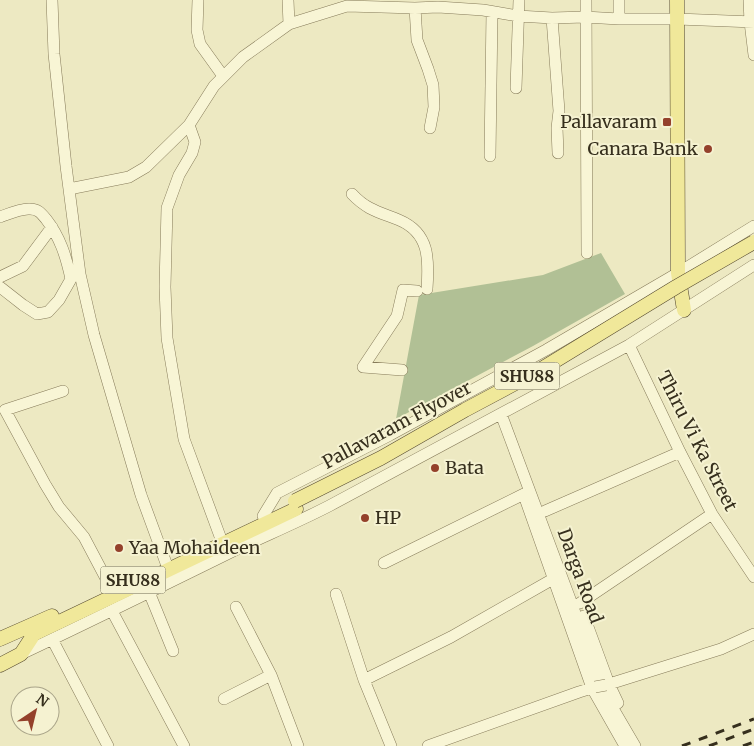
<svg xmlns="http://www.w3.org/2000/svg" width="754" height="746" font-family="Merriweather,serif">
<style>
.cemetery{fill:#b1c095}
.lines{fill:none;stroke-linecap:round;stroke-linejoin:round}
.minor-casing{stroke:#867b5a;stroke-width:12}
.major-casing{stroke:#54482e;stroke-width:15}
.minor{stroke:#f8f5d5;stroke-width:11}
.major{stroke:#f0e89a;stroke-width:14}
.rail{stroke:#362f1d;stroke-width:3;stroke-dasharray:9 9;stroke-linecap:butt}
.minor-bridge-casing{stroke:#867b5a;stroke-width:12;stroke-linecap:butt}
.major-bridge-casing{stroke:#54482e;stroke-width:15;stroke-linecap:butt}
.minor-bridge{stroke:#f8f5d5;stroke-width:11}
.major-bridge{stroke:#f0e89a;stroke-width:14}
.poi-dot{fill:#94412b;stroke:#f5f2d1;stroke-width:2}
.labels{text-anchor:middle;stroke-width:4;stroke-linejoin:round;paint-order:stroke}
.shield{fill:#f5f2d1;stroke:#6f6a53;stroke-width:1}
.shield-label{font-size:16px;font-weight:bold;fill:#362f1d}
.poi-label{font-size:18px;fill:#362f1d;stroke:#f5f2d1;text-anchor:start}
.street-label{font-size:18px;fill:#362f1d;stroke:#f5f2d1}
</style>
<rect width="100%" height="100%" fill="#ede9c2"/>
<path class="cemetery" d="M601,253L625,294L533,346L396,419L419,295L543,275Z"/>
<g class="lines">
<defs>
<path id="minor" d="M52,0L54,54L66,166L80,274L94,335L141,495L166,563
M198,0L197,30L200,44L223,76
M288,0L289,24
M586,0L587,253
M749,0L750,22L754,55
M415,8L417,40L428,69L433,85L434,107L430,128
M552,18L559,111L557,128L558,153
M619,19V0
M516,88L519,0
M189,125L195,142L192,153L179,175L167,208L165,287L167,338L184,439L221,539
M490,156L492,12
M69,189L129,177L146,167L189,125L214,86L243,57L289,24L347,6L415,8L438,7L483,10L518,16L552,18L585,17L619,19H677L754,22
M352,194C367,210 379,212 399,220C430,233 429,260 427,289
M0,217C8,214 22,208 30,209C38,209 41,213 46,219C60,237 66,256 71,279L59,300L48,312L37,314L23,305L0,287
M0,277L23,266L52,227
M629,345L680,452L712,514L754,577
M402,370L363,367L397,316L403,290L417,291
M63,391L5,410L45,484L59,507L84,537L112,590
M501,414L573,607L597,679L604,693L635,746
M526,501L592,688L625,746
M545,511L680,452
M263,516L277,493L390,435L546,350L678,273L754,226
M384,563L524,494
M149,592L173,651
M336,594L364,680L391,746
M580,603L712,514
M236,607L271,675
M112,611L184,746
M584,616L609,684L618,703
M52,639L108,746
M21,654C91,621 160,587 229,553C262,537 296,523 329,506L629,345L754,265
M364,680L451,637L553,579
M606,685L721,649L754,634
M224,699L271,675L298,746
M428,746L579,692L595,687"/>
<path id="major" d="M677,0L678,273L684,310
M0,639L52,616
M0,665L21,654L34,634L296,509"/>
</defs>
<use href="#minor" class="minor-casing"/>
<use href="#major" class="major-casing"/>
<use href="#minor" class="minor"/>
<use href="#major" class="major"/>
<path class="rail" d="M682,746L754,719
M709,746L754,729
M743,746L754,742"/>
<defs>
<path id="minor-bridge" d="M595,687L606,685"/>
<path id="major-bridge" d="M295,501L381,458L465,410L540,370L676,287L754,242"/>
</defs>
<use href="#minor-bridge" class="minor-bridge-casing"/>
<use href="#major-bridge" class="major-bridge-casing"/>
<use href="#minor-bridge" class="minor-bridge"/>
<use href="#major-bridge" class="major-bridge"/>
</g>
<g class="poi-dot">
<rect x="662" y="117" width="10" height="10" rx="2.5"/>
<circle cx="708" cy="149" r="5"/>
<circle cx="435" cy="468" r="5"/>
<circle cx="365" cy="518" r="5"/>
<circle cx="119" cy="548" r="5"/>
</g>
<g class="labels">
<g class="shield">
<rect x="494.5" y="362.5" width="65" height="27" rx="4"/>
<rect x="100.5" y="566.5" width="65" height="27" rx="4"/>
</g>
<g class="shield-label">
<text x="527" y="382">SHU88</text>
<text x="133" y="586">SHU88</text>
</g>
<g class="poi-label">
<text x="657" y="128" text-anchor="end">Pallavaram</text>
<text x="698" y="155" text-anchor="end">Canara Bank</text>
<text x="445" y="474">Bata</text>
<text x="375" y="524">HP</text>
<text x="129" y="554">Yaa Mohaideen</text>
</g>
<g class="street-label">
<text transform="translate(397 425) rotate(-28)" y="6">Pallavaram Flyover</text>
<text transform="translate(697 441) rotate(63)" y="6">Thiru Vi Ka Street</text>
<text transform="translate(580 576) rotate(70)" y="6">Darga Road</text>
</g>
</g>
<g transform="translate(35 711) rotate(35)"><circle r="24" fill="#f5f2d1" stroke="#a9a489"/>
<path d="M0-4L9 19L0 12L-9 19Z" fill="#94412b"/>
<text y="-8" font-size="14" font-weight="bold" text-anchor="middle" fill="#362f1d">N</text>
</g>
</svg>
